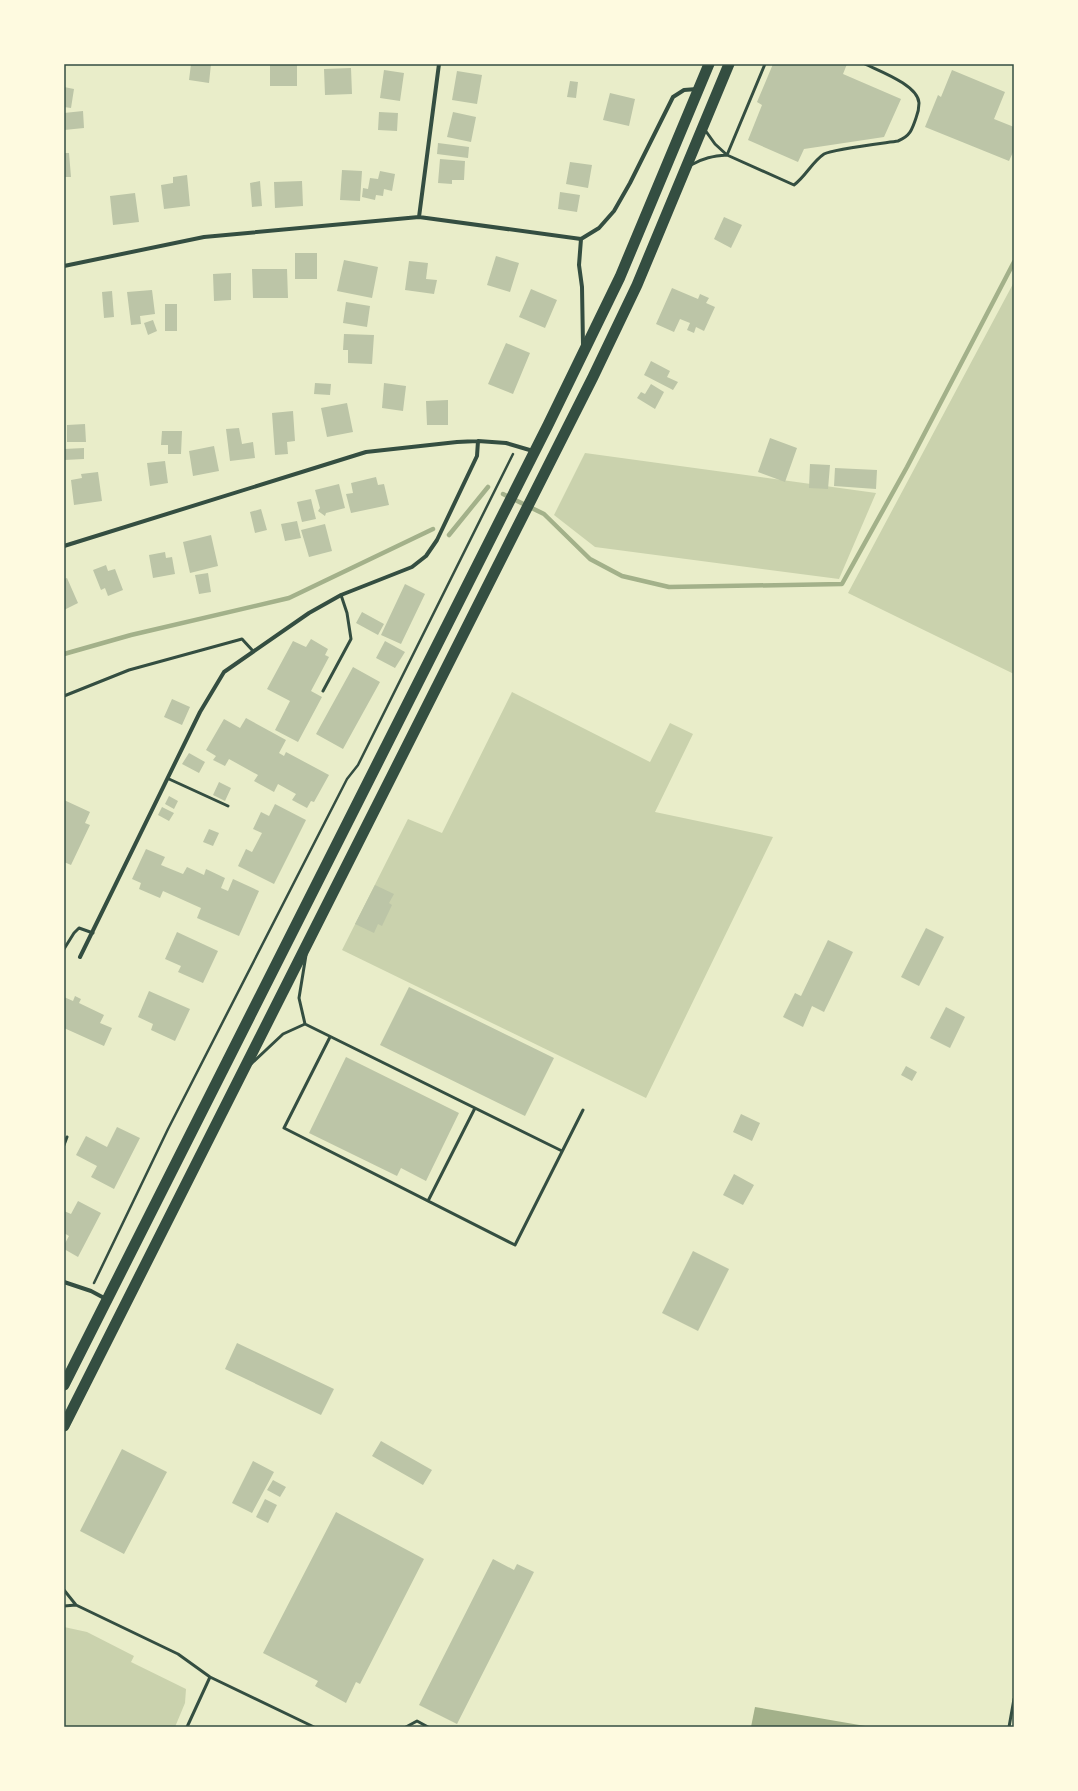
<svg xmlns="http://www.w3.org/2000/svg" width="1078" height="1791" font-family="Montserrat,sans-serif">
<style>
.green{fill:#cad2ad}
.water{fill:#a3b18a}
.lines{fill:none;stroke-linecap:round;stroke-linejoin:round}
.stream{stroke:#a3b18a;stroke-width:4.5}
.building{fill:#bcc5a7}
.path{stroke:#344e41;stroke-width:2.5}
.service{stroke:#344e41;stroke-width:3}
.minor{stroke:#344e41;stroke-width:4}
.trunk{stroke:#344e41;stroke-width:11}
.neatline{fill:none;stroke:#344e41;stroke-width:1.5}
</style>
<rect width="100%" height="100%" fill="#e9edc9"/>
<path class="green" d="M1014,282V674L848,593Z
M585,453L876,493L839,579L595,547L554,515Z
M512,692L650,762L670,723L693,734L655,812L773,837L646,1098L342,950L408,819L442,833Z
M64,1627L87,1632L134,1656L131,1662L186,1689L185,1703L175,1727H64Z"/>
<path class="water" d="M755,1707L871,1727H751Z"/>
<g class="lines">
<path class="stream" d="M503,494L544,514L590,559L622,576L669,587L842,584L907,467L1014,262
M449,535L488,487
M64,654L131,635L289,598L433,529"/>
</g>
<path class="building" d="M191,64H211L209,83L189,80Z
M270,64H297V86H270Z
M773,64H847L843,74L901,99L884,137L804,149L798,162L748,140L762,105L757,102Z
M351,68L352,94L325,95L324,69Z
M384,70L404,73L400,101L380,98Z
M952,70L1005,92L994,119L1014,127V150L1009,161L925,127L938,95L941,97Z
M457,71L482,75L477,104L452,100Z
M570,81L578,82L576,98L567,97Z
M64,87L74,89L71,108L64,107Z
M610,93L635,99L629,126L603,120Z
M83,111L84,128L64,130V113Z
M379,112L398,113L397,131L378,130Z
M453,112L476,117L471,142L447,137Z
M438,143L469,147L468,158L437,154Z
M64,153H69L71,177H64Z
M440,159L465,161L464,180H452V184L438,183Z
M570,162L592,165L588,188L566,184Z
M342,170L362,171L360,201L340,200Z
M380,171L395,174L392,191L384,189L383,196L376,195L375,200L362,197L363,188L368,189L370,178L378,179Z
M187,175L190,206L164,209L161,185L173,183V177Z
M260,181L262,206L252,207L250,183Z
M302,181L303,206L275,208L274,182Z
M560,192L580,195L577,212L558,209Z
M135,193L139,222L113,225L110,196Z
M724,217L742,225L731,248L714,239Z
M295,253H317V279H295Z
M496,256L519,263L510,292L487,285Z
M344,260L378,267L372,298L337,291Z
M409,261L428,263L426,279L437,280L434,294L405,290Z
M252,269H287L288,298H253Z
M231,273V300L214,301L213,274Z
M672,288L698,299L700,294L709,298L706,303L715,307L704,331L696,327L694,333L687,330L690,323L680,319L674,332L656,324Z
M531,289L557,300L545,328L519,317Z
M152,290L155,314L140,316L141,324L131,325L127,292Z
M112,291L114,317L104,318L102,292Z
M346,302L370,306L367,327L343,323Z
M165,304H177V331H165Z
M153,320L157,331L148,335L144,323Z
M344,334L374,335L372,364L348,363V350H343Z
M506,343L530,353L513,394L488,384Z
M651,361L670,371L667,377L678,382L673,390L644,375Z
M315,383L331,384L330,395L314,394Z
M384,383L406,386L403,411L382,408Z
M651,384L664,392L655,409L637,398L641,392L645,394Z
M448,400V425H427L426,401Z
M347,403L353,432L327,437L321,408Z
M293,411L295,441L287,442L288,454L275,455L272,413Z
M85,424L86,442H67V425Z
M239,428L242,444L253,442L255,458L230,461L226,429Z
M162,431H182L181,454H168V445H161Z
M770,438L797,448L785,482L758,472Z
M214,446L219,471L193,476L189,451Z
M84,448V459L64,460V449Z
M165,461L168,483L150,486L147,463Z
M810,464L830,465L828,489L809,488Z
M835,468L877,470L876,489L834,486Z
M98,472L102,501L74,505L71,480L82,478L81,474Z
M376,477L378,485L384,484L389,505L351,513L346,494L353,493L351,483Z
M339,484L345,508L326,513L325,516L318,511L320,508L315,490Z
M311,499L316,519L302,522L297,502Z
M261,509L267,530L255,533L250,512Z
M297,521L301,538L285,541L281,524Z
M325,524L332,551L309,557L301,530Z
M211,535L218,566L190,573L183,542Z
M165,552L166,558L172,557L175,574L153,578L149,555Z
M106,565L108,571L115,569L123,590L108,596L105,588L101,590L93,570Z
M208,573L211,592L199,594L195,575Z
M67,578L78,603L64,610V579Z
M405,584L425,594L401,644L381,635Z
M362,612L384,624L378,635L356,623Z
M311,639L328,649L325,655L329,657L311,691L322,697L298,742L275,730L290,701L267,689L293,641L306,647Z
M385,641L405,652L395,668L376,658Z
M353,667L380,682L343,749L316,734Z
M172,699L190,707L182,725L164,717Z
M246,718L286,740L279,753L284,756L286,752L329,775L314,802L311,801L307,808L292,800L296,794L278,784L274,792L254,781L258,775L229,759L225,766L213,760L216,756L206,750L224,719L240,728Z
M189,753L205,762L199,773L182,764Z
M219,782L231,788L225,801L213,795Z
M169,796L178,801L174,809L165,804Z
M64,800L90,812L85,823L90,825L71,865L64,862Z
M275,804L306,820L274,884L238,866L246,849L252,852L262,833L253,829L261,812L269,816Z
M162,807L174,813L169,821L158,815Z
M209,829L219,833L213,846L203,842Z
M146,849L165,857L161,865L183,874L187,867L204,875L206,869L225,878L221,888L228,891L233,879L259,891L239,936L197,918L201,908L163,891L160,898L139,889L141,883L132,879Z
M375,885L394,894L389,903L392,905L382,926L378,924L374,933L355,924Z
M926,928L944,937L919,986L901,977Z
M177,932L218,951L203,983L178,972L181,966L165,959Z
M828,940L853,952L824,1012L812,1006L803,1027L783,1017L795,993L801,996Z
M409,987L554,1058L525,1116L380,1045Z
M149,991L190,1009L175,1041L151,1030L153,1024L138,1017Z
M75,996L81,999L79,1003L104,1015L100,1023L112,1028L104,1046L64,1028V997L73,1001Z
M946,1007L965,1017L950,1048L930,1038Z
M346,1057L459,1113L426,1181L401,1168L397,1176L309,1133Z
M906,1066L917,1072L912,1081L901,1075Z
M741,1114L760,1123L752,1141L733,1132Z
M117,1127L140,1138L114,1189L91,1177L97,1166L76,1155L86,1136L107,1147Z
M734,1174L754,1185L743,1205L723,1195Z
M78,1201L101,1213L78,1257L64,1249V1245L69,1236L64,1233V1211L71,1214Z
M693,1251L729,1269L698,1331L662,1313Z
M237,1343L334,1389L321,1415L225,1369Z
M381,1441L432,1470L423,1485L372,1456Z
M122,1449L167,1472L124,1554L80,1531Z
M253,1461L274,1472L252,1513L232,1503Z
M273,1480L286,1487L280,1497L267,1490Z
M265,1499L277,1505L268,1523L256,1517Z
M336,1512L424,1559L360,1684L356,1682L346,1703L315,1686L318,1681L263,1653Z
M493,1559L514,1570L517,1564L534,1572L457,1724L419,1705Z"/>
<g class="lines">
<path class="path" d="M94,1283L168,1129L347,779L358,765L513,454"/>
<path class="service" d="M705,130L715,144L727,155L794,185C806,176 812,162 824,154C833,149 885,143 898,141C910,136 912,130 916,118C918,113 919,108 919,103C918,85 879,71 865,64
M727,155L765,64
M691,165C703,158 713,156 727,155
M323,691L351,639L347,613L341,595
M64,696L129,670L242,639L253,651
M169,779L228,806
M64,949L74,933L79,928L93,933
M305,1024L562,1151
M330,1037L284,1128L515,1245L583,1110
M251,1064L283,1034L305,1024L299,998L306,955
M64,1145L67,1137
M428,1201L475,1108
M64,1590L76,1605L178,1654L210,1677L314,1727
M64,1606L76,1605
M187,1727L210,1677
M406,1727L417,1721L428,1727
M1009,1727L1014,1699"/>
<path class="minor" d="M419,217L439,64
M581,239L579,265L582,287L583,345
M64,266L204,237L419,217L581,239L599,228L614,211L630,183L673,97L684,90L697,89
M64,546L366,452L457,442L478,441L506,443L533,451
M80,957L200,712L224,672L309,613L341,595L412,567L426,556L437,540L477,456L478,441
M64,1282L91,1291L106,1299"/>
<path class="trunk" d="M64,1385L548,425L620,277L709,64
M64,1426L593,377L637,285L729,64"/>
</g>
<rect width="1078" height="1791" fill="none" stroke="#fefae0" stroke-width="130"/>
<rect x="65" y="65" width="948" height="1661" class="neatline"/>
</svg>
